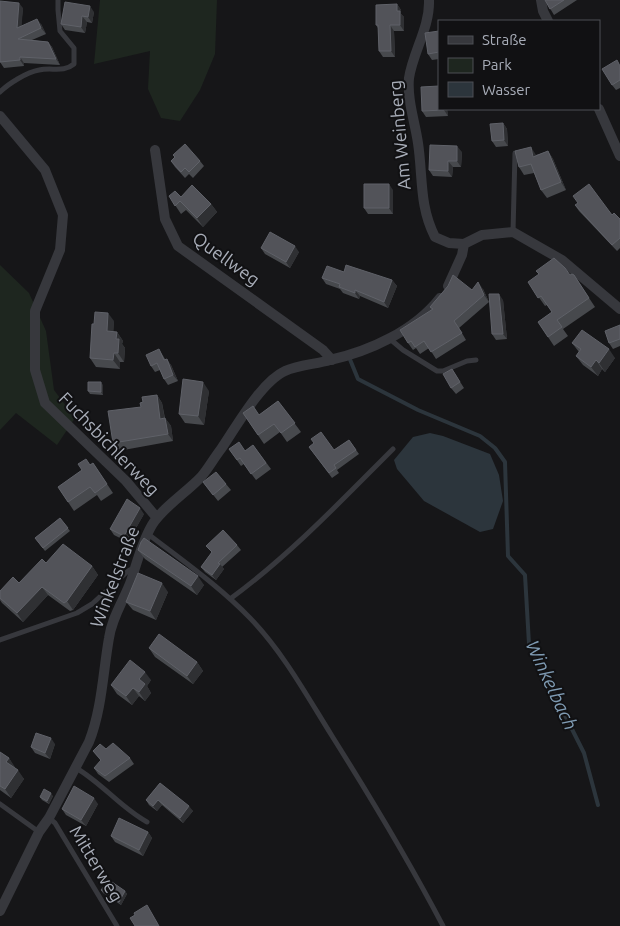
<svg xmlns="http://www.w3.org/2000/svg" width="620" height="926" font-family="Ubuntu,sans-serif">
<style>
.green{fill:#1e261f}
.water{fill:#2c353c}
.lines{fill:none;stroke-linecap:round;stroke-linejoin:round}
.stream{stroke:#2c353c;stroke-width:4}
.service{stroke:#37383d;stroke-width:5}
.minor{stroke:#37383d;stroke-width:10}
.wall{fill:#47494d}
.shaded-wall{fill:#2f3033}
.building{fill:#525359;stroke:#5f6168}
.labels{text-anchor:middle;stroke-width:4;stroke-linejoin:round;paint-order:stroke}
.street-label{font-size:18px;fill:#a8adb8;stroke:#111113}
.water-label{font-size:19px;font-style:italic;fill:#7f9bb3;stroke:#111113}
</style>
<rect width="100%" height="100%" fill="#161618"/>
<path class="green" d="M100,0H217L215,54L200,90L180,121L161,118L148,89L150,51L94,64Z
M0,265L29,293L46,331L54,390L75,418L57,445L16,413L0,430Z"/>
<path class="water" d="M430,433L443,436L490,454L499,475L503,501L493,529L480,532L424,501L397,469L394,460L413,437Z"/>
<g class="lines">
<path class="stream" d="M349,357L358,379L418,410L480,436L495,448L505,462L508,556L525,575L529,644L584,753L598,805"/>
<path class="service" d="M0,92C8,84 27,72 39,70C52,67 63,73 74,64V48L60,31L58,10V0
M513,232L515,153
M390,339L403,350L437,371H443L467,361L476,360
M148,534C183,561 219,586 250,618C283,652 307,696 332,736C371,798 409,861 443,926
M230,599C290,555 341,501 393,449
M0,640L77,613L92,604L128,571L134,568
M76,768C102,783 121,808 147,822
M0,804L39,832
M49,818L55,823L117,926"/>
<path class="minor" d="M429,0C430,27 413,52 409,78C407,100 415,122 418,143C423,176 419,206 435,237L449,243L464,244
M541,0L543,11L548,21
M599,109L620,156
M0,116L45,170L63,215L60,250L35,311V370L45,403L126,481L157,518
M155,150L165,219L178,246L323,350L332,360
M448,286L462,255L464,244L482,235L513,232L562,260L620,309
M0,911L39,832L49,818L89,742C102,709 103,672 109,638C112,617 124,600 131,581C137,562 142,542 152,525C162,508 187,492 201,477C208,469 214,458 221,449C236,427 261,382 285,371C297,365 317,364 330,360C370,351 414,331 440,298"/>
</g>
<path class="wall" d="M545,0H577L554,15Z
M397,4L401,10V14L404,17V31H394L395,57H383L379,51L378,28L376,25Z
M23,8L21,26L41,24L46,34L32,40L48,42L52,47L60,65L24,63V66L4,68L0,62Z
M94,12L92,23L87,22L85,33L65,30L61,24Z
M439,31V59L432,60L428,54Z
M620,65V88L616,90L612,85Z
M447,109L448,116L426,117L422,111Z
M512,109H537L513,110Z
M503,123L507,129L508,146L496,147L492,141Z
M548,151L553,159L566,190L547,198L541,190L534,173L524,175L519,167L536,155Z
M462,152L461,167H453L452,177L433,176L429,170Z
M173,155L200,161L204,166L193,178L189,174L185,178L175,167L171,161L175,158Z
M393,190V214H368L364,208Z
M169,196L181,197L211,204L217,212L203,227L186,210L181,214Z
M575,205L612,215L620,219V248L617,251L579,211Z
M261,248L299,252L290,268L265,254Z
M344,272L392,280L397,286L388,308L360,296L359,299L343,293L340,289L326,284L322,278Z
M570,275H574L595,307L563,329L568,336L554,346L538,322L552,312L547,305L545,306L528,282Z
M448,286L472,290L483,289L489,302L459,328L466,340L436,359L429,348L420,354L416,348L413,350L408,343L432,310L430,307Z
M503,300L507,339L496,340L492,334Z
M114,321L113,332H117L123,341L122,344L125,348L124,362H120V369L96,367L90,358Z
M620,325V346L613,349L609,343Z
M572,343L615,358L605,372L602,369L598,376L583,365L576,356L579,352Z
M159,349L165,359L171,365L178,381L168,385L164,379L160,370L155,372L151,366Z
M452,369L464,388L456,394L451,388Z
M103,385V395L90,394L88,391Z
M209,391L204,425L185,423L179,414Z
M157,395L162,403L165,418L171,426L173,441L118,451L113,443L141,407L143,402Z
M278,401L301,432L287,442L280,432L264,444L243,413L259,415Z
M349,440L359,454L337,470L339,473L332,478L309,447L334,450Z
M253,445L271,469L256,480L244,464L241,466L229,449L245,451Z
M93,463L113,493L101,501L97,495L74,511L58,487Z
M203,482L226,484L231,490L218,501Z
M144,514L128,542L114,535L110,529Z
M60,518L70,531L45,551L35,538Z
M237,545L241,550L222,567L224,569L216,580L205,572L201,567L212,552L206,546Z
M138,550L204,585L197,595L145,559Z
M46,563L92,566L98,575L73,610L70,611L48,595L23,622L2,603L0,600V591L19,583Z
M168,592L156,620L133,610L126,602Z
M149,648L197,662L203,671L193,684L155,657Z
M151,680L147,686L151,693L145,701L139,696L132,705L117,694L111,685Z
M55,744L50,759L35,753L31,747Z
M106,749L130,758L134,764L109,782L98,774L94,768L101,761L93,751Z
M0,752L9,758L14,767L24,779L11,798L0,790Z
M160,783L193,811L183,823L162,805L157,811L149,805L146,800Z
M53,796L49,804L42,800L40,797Z
M98,804L86,826L66,815L62,809Z
M148,832L152,838L143,856L115,842L111,836Z
M101,890L125,891L127,894L121,905L103,893Z"/>
<path class="shaded-wall" d="M19,3L23,8L21,34L17,28Z
M397,4L401,10V14L404,17V31L400,25L397,11Z
M90,6L94,12L92,23L88,17Z
M82,16L87,22L85,33L81,27Z
M37,19L41,24L46,34L41,28Z
M390,25L394,31L395,57L391,51Z
M48,42L52,47L60,65L56,59Z
M20,57L24,63V66L20,60Z
M443,109H447L448,116L444,110Z
M503,123L507,129L508,146L504,140Z
M457,146L462,152L461,167L457,161Z
M531,147L536,155L539,165L533,157Z
M548,151L553,159L566,190L561,182Z
M448,161L453,167L452,177L448,171Z
M389,184L393,190V214L389,208Z
M211,204L217,212L203,227L197,218Z
M295,246L299,252L290,268L286,262Z
M392,280L397,286L388,308L384,302Z
M478,282L483,289L489,302L484,295Z
M355,290L360,296L359,299L355,293Z
M499,294L503,300L507,339L503,334Z
M108,313L114,321L113,340L107,331Z
M117,332L123,341L122,344L125,348L124,362L118,353L116,339Z
M609,349L615,358L605,372L599,363Z
M114,353L120,362V369L113,360Z
M167,359L171,365L178,381L173,375Z
M596,360L602,369L598,376L591,367Z
M101,382L103,385V395L101,392Z
M203,382L209,391L204,425L198,416Z
M157,395L162,403L166,427L160,419Z
M165,418L171,426L173,441L168,434Z
M140,508L144,514L128,542L124,536Z
M220,564L224,569L216,580L212,575Z
M92,566L98,575L73,610L67,601Z
M198,576L204,585L197,595L191,586Z
M162,583L168,592L156,620L150,611Z
M42,587L48,595L23,622L17,613Z
M197,662L203,671L193,684L187,676Z
M145,672L151,680L147,686L151,693L145,701L139,692V679Z
M133,688L139,696L132,705L126,696Z
M51,738L55,744L50,759L45,753Z
M9,758L15,767L12,771L6,762Z
M18,770L24,779L11,798L5,789Z
M51,793L53,796L49,804L47,801Z
M94,798L98,804L86,826L81,820Z
M158,800L162,805L157,811L153,806Z
M189,806L193,811L183,823L180,818Z
M148,832L152,838L143,856L139,850Z
M125,891L127,894L121,905L119,902Z"/>
<path class="building" d="M545,0H564L550,9Z
M0,1L19,3L17,28L37,19L41,28L18,39L48,42L56,59L20,57V60L0,62Z
M65,2L90,6L88,17L82,16L81,27L61,24Z
M397,4V11H400V25H390L391,51H379L378,25H376V5Z
M439,31V52L428,54L425,33Z
M617,60L620,66V80L612,85L602,69Z
M439,86V109H443L444,110L422,111L421,87Z
M503,123L504,140L492,141L490,124Z
M185,144L200,161L189,172L185,168L181,172L171,161L175,157L173,155Z
M430,145L457,146V161H448V171L429,170Z
M531,147L533,157L548,151L561,182L541,190L531,164L519,167L515,151Z
M364,184H389V208H364Z
M589,184L612,215L614,213L620,219V238L612,245L575,205L578,203L573,196Z
M192,185L211,204L197,218L180,201L175,206L169,196L175,191L181,197Z
M270,232L295,246L286,262L261,248Z
M554,258L565,268L570,275L572,274L574,275L589,298L557,320L562,327L548,337L538,322L552,312L541,296L538,298L528,282L539,274L536,271Z
M346,265L392,280L384,302L355,290V293L339,287L340,284L322,278L327,266L344,272Z
M453,275L472,290L478,282L484,295L454,321L462,333L431,352L424,341L415,347L411,341L408,343L400,330L433,309L430,307L448,286Z
M489,294H499L503,334H492Z
M95,312L108,313L107,331L117,332L116,339H119L118,353H114L113,360L90,358L92,324H94Z
M620,325V339L609,343L605,331Z
M582,330L609,349L599,363L596,360L591,367L576,356L581,349L572,343Z
M159,349L164,360L167,359L173,375L164,379L157,363L151,366L146,355Z
M452,369L460,382L451,388L443,374Z
M183,379L203,382L198,416L179,414Z
M88,382H101V392L88,391Z
M157,395L160,419L165,418L168,434L113,443L108,411L141,407L140,403L143,402L142,397Z
M278,401L295,423L281,433L274,424L258,435L243,413L253,406L259,415Z
M321,432L334,450L349,440L356,450L334,465L336,468L329,473L309,447L314,443L311,439Z
M239,442L245,451L253,445L266,463L251,474L240,458L237,460L229,449Z
M86,459L90,465L93,463L107,484L95,493L90,487L68,502L58,487L82,470L78,464Z
M216,472L226,484L213,495L203,482Z
M127,499L140,508L124,536L110,529Z
M60,518L68,528L43,548L35,538Z
M223,530L237,545L218,563L220,564L212,575L201,567L212,552L206,546Z
M144,538L198,576L191,586L138,550L141,542Z
M63,544L92,566L67,601L64,603L42,587L17,613L0,598V591L13,577L19,583L42,559L46,563Z
M138,573L162,583L150,611L126,602Z
M159,634L197,662L187,676L149,648Z
M130,660L145,672L139,679L145,684L139,692L133,688L126,696L111,685Z
M36,733L51,738L45,753L31,747Z
M113,743L130,758L105,776L94,768L101,760L93,751L100,744L106,749Z
M0,752L9,758L6,762L18,770L5,789L0,786Z
M160,783L189,806L180,818L158,800L153,806L146,800Z
M74,786L94,798L81,820L62,809Z
M44,789L51,793L47,801L40,797Z
M119,818L148,832L139,850L111,836Z
M109,880L125,891L119,902L101,890Z
M147,905L159,926H135L130,918L135,915L134,913Z"/>
<g class="labels">
<g class="street-label">
<text transform="translate(400 135) rotate(-95)" y="6">Am Weinberg</text>
<text transform="translate(226 259) rotate(36)" y="6">Quellweg</text>
<text transform="translate(109 444) rotate(46)" y="6">Fuchsbichlerweg</text>
<text transform="translate(115 577) rotate(-69)" y="6">Winkelstraße</text>
<text transform="translate(96 864) rotate(59)" y="6">Mitterweg</text>
</g>
<g class="water-label">
<text transform="translate(552 685) rotate(65)" y="7">Winkelbach</text>
</g>
</g>
<rect x="438" y="20" width="162" height="90" fill="#111113" stroke="#4d4f55"/>
<rect x="448" y="36" width="25" height="8" fill="#37383d" stroke="#4d4f55"/>
<text x="482" y="45" font-size="15" fill="#a8adb8">Straße</text>
<rect x="448" y="58" width="25" height="15" fill="#1e261f" stroke="#4d4f55"/>
<text x="482" y="70" font-size="15" fill="#a8adb8">Park</text>
<rect x="448" y="82" width="25" height="15" fill="#2c353c" stroke="#4d4f55"/>
<text x="482" y="95" font-size="15" fill="#a8adb8">Wasser</text>
</svg>
